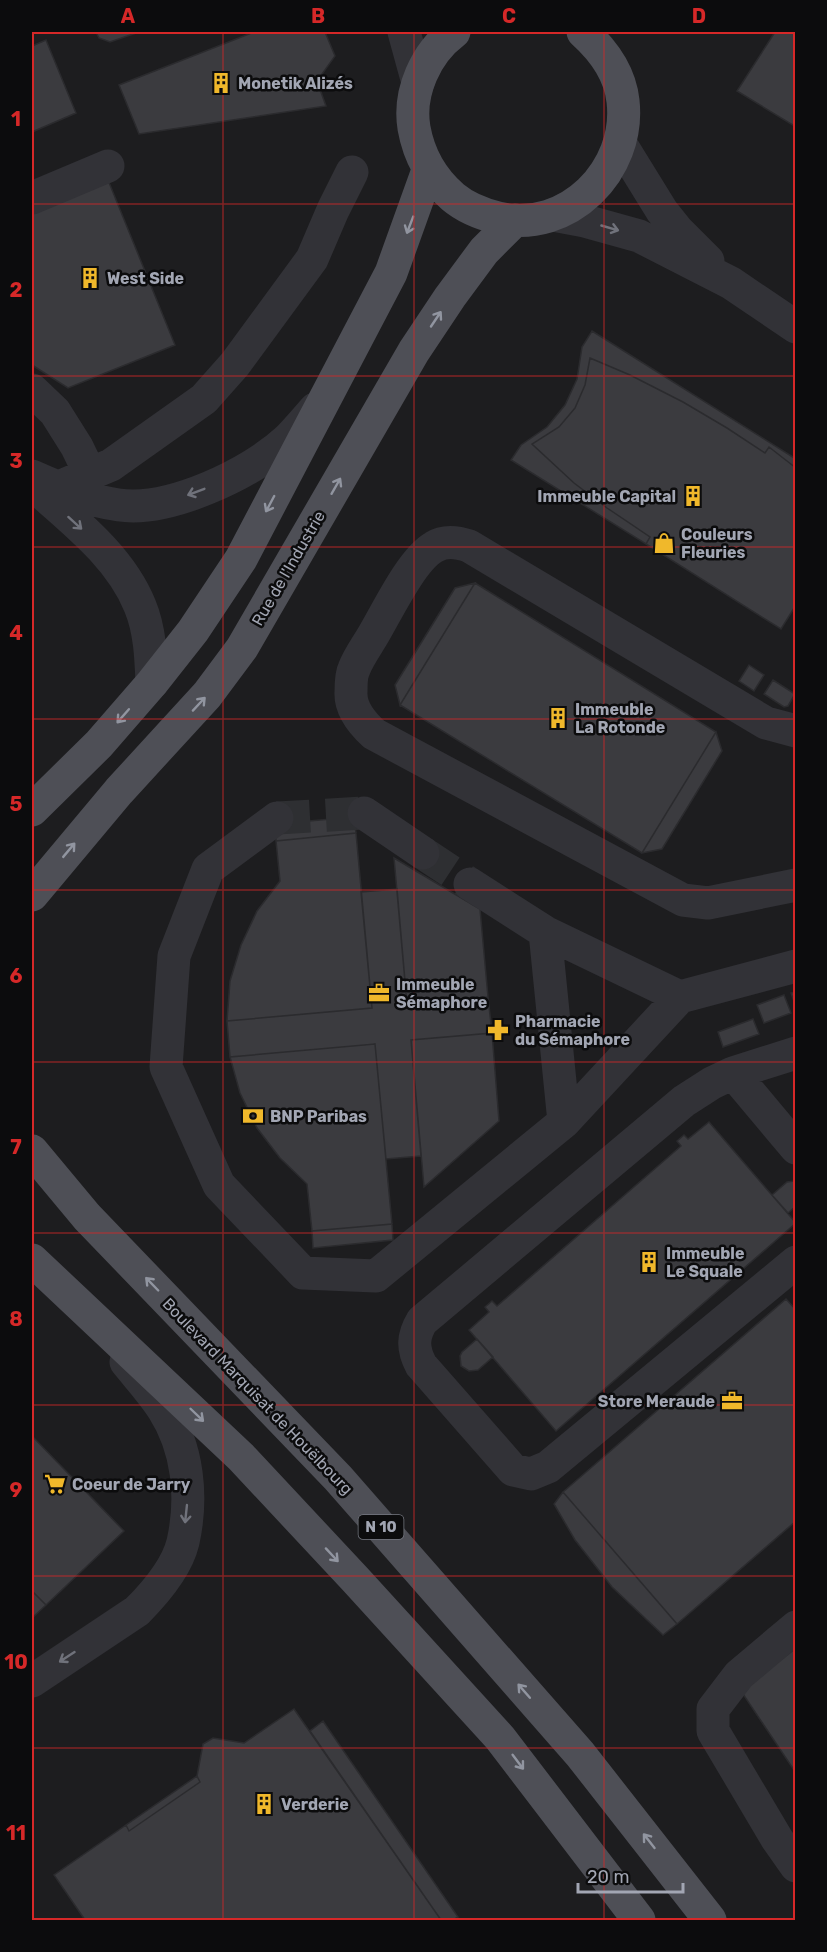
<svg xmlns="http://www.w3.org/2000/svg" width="827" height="1952" font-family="Rubik,sans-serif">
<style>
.built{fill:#1d1d1f}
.building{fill:#3b3b3f;stroke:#2b2b2e;stroke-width:1.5}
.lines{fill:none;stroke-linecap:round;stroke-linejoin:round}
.minor-tunnel{stroke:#2e2f32;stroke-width:33;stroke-dasharray:33 16;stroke-linecap:butt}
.minor{stroke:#323237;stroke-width:33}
.major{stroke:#4e4f56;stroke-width:33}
.oneway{stroke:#9195a0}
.oneway2{stroke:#70727b}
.grid{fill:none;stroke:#d62828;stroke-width:1.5;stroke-opacity:0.55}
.labels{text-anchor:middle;stroke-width:5;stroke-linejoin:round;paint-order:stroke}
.shield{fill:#0c0c0d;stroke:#757881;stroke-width:1.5}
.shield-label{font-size:15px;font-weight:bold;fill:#a2a6b3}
.poi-label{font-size:16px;font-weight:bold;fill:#a2a6b3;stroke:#0c0c0d;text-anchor:start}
.street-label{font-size:16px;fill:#a2a6b3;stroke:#0c0c0d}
.neatline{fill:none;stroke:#d62828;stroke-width:2}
.grid-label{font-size:20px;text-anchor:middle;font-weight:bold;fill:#d62828}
</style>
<rect width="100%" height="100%" fill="#111112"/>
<path class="built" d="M32,32H795V1920H32Z"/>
<path class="building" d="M96,32H139L110,42L99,38Z
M254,32H325L335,56L317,81L326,106L139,134L119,85Z
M775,32H792L796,34V127L737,91Z
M46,40L76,113L32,132V46Z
M108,180L175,345L68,388L32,365V211Z
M592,331L796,459V468L769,447L765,453L727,428L683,402L630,375L590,358L585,385L575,408L559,427L532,444L574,483L607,508L650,537L646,544L511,460L521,445L547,427L565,405L577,379L582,347Z
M590,358L630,375L683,402L727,428L765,453L769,447L796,468V605L781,629L646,544L650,537L607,508L574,483L532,444L559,427L575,408L585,385Z
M475,583L400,705L395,685L455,588Z
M475,583L716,732L642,853L400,705Z
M749,665L764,675L754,691L739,681Z
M773,680L795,694L788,706L784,707L764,694Z
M716,732L722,751L662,849L642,853Z
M354,817L356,833L276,841L275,824Z
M356,833L372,1008L227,1021L230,981L241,945L257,911L280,881L276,841Z
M394,858L480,909L488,997L407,1004Z
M397,889L407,1004L488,997L492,1033L411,1040L421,1156L386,1159L375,1044L230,1057L227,1021L372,1008L361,892Z
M796,992V1007L791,993Z
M784,995L791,1013L764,1023L757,1005Z
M753,1019L759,1034L723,1047L718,1032Z
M492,1033L499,1121L424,1187L411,1040Z
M375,1044L392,1224L312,1231L307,1184L280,1158L257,1128L240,1093L230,1057Z
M709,1122L796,1223L556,1431L469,1330L489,1312L485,1307L492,1301L497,1306L681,1146L677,1141L684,1135L688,1139Z
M794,1181L796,1206L788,1213L772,1195L787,1182Z
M392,1224L393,1240L313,1248L312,1231Z
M786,1299L796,1310V1521L677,1624L563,1492Z
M477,1339L493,1357L478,1370L469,1371L461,1366L460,1356L462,1352Z
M32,1436L124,1531L46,1605L32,1591Z
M563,1492L677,1624L663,1635L612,1587L575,1540L554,1504Z
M32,1591L46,1605L32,1618Z
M796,1648V1773L741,1691Z
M294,1709L441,1920H85L54,1875L126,1825L129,1831L200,1782L197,1776L203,1744L213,1738L244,1743Z
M323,1721L458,1917L453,1920H441L310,1731Z
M197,1776L200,1782L129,1831L126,1825Z"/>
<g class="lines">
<path class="minor-tunnel" d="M277,818L364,813
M423,853L470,884"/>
<path class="minor" d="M404,32L418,83
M620,143L662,211L678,231L708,261
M32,198L108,166
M553,215L585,221L639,236L731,283L796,327
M32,390L55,412L77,447L90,474
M32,476C59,488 89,501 119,505C170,512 250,474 287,440C297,430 306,419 315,409
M33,485C72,520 120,556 140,606C150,630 151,657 152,683
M59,487L111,465L204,399L235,364L312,259L333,210L352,172
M796,731L766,723L469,546C457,542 445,540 434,547C411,560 386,614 372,637C366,647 358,658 354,669C351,675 351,685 351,692C350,709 362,723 374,734L683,900L708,903L796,885
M364,813L423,853
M277,818L208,869L174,956L166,1067L219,1185L303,1273L376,1276L564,1122L680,997L796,966
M470,884L545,932L680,997
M545,932L564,1122
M796,1053L733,1073L712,1083L684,1101L422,1321C413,1336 412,1348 421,1365L513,1470L531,1474L548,1467L796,1262
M733,1073L796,1148
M796,1627L739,1675L713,1709V1731L777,1839L796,1866
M32,1681L137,1611C155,1593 177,1567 183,1542C193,1497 188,1448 163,1409C152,1392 138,1377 126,1362"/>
<path class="major" d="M454,32C426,53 408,92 414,128C419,156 431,178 453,197C466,208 482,214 498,218C568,234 631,170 623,101C620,73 603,50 583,32
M32,810L99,744L152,683L193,631L241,559L391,273L428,170
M32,895L119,791L207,695L242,648L414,351L450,297L484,251L515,220
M32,1151L87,1217L338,1478L580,1754L710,1920
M32,1260L241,1457L355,1579L500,1738L639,1920"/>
</g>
<defs><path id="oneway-shaft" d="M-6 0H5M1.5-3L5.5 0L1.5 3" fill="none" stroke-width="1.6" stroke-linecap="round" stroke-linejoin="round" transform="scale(1.5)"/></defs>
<g class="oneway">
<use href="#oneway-shaft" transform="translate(410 225) rotate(111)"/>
<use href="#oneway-shaft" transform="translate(436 319) rotate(-56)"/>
<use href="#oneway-shaft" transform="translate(336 486) rotate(-60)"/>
<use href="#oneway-shaft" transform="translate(270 504) rotate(118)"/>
<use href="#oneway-shaft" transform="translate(199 704) rotate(-47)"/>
<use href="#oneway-shaft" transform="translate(123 716) rotate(131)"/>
<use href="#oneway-shaft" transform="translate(69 850) rotate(-50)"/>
<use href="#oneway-shaft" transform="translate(152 1284) rotate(-134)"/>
<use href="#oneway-shaft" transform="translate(197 1415) rotate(44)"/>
<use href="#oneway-shaft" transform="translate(332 1555) rotate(47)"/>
<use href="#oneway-shaft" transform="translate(524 1691) rotate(-131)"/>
<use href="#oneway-shaft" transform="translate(518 1762) rotate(53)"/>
<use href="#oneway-shaft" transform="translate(649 1841) rotate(-128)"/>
</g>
<g class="oneway2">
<use href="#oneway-shaft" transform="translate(610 228) rotate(16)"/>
<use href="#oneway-shaft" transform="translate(196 492) rotate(159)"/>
<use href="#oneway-shaft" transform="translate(75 523) rotate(42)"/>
<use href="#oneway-shaft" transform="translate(186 1514) rotate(96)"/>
<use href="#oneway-shaft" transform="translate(67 1657) rotate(147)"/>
</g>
<path class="grid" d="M223,32V1920M414,32V1920M604,32V1920M32,204H796M32,376H796M32,547H796M32,719H796M32,890H796M32,1062H796M32,1233H796M32,1405H796M32,1576H796M32,1748H796"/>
<defs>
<symbol id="building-bare" viewBox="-9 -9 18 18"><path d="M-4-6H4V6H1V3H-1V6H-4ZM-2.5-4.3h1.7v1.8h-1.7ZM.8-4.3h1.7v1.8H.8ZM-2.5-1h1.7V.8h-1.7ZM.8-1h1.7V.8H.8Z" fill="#f0b82b" stroke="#0c0c0d" stroke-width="2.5" paint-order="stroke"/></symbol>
<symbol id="shop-bare" viewBox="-9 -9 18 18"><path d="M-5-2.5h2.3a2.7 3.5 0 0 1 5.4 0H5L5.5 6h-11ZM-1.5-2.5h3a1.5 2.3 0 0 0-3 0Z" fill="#f0b82b" stroke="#0c0c0d" stroke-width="2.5" paint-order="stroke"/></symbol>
<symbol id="office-bare" viewBox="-9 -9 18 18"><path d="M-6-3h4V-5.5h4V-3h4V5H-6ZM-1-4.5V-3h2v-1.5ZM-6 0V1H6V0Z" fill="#f0b82b" stroke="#0c0c0d" stroke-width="2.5" paint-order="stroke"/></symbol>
<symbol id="pharmacy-bare" viewBox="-9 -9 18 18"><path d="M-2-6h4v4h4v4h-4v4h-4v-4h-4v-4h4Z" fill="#f0b82b" stroke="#0c0c0d" stroke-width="2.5" paint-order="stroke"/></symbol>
<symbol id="bank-bare" viewBox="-9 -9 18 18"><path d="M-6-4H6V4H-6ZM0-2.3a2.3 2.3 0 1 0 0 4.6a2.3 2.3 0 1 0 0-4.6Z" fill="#f0b82b" stroke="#0c0c0d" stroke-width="2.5" paint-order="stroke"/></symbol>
<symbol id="supermarket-bare" viewBox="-9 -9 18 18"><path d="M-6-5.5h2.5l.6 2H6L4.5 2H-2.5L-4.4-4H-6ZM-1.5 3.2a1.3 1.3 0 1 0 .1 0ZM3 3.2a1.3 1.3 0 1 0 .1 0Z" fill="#f0b82b" stroke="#0c0c0d" stroke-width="2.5" paint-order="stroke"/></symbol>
</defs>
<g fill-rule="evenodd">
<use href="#building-bare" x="206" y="68" width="30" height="30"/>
<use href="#building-bare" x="75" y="263" width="30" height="30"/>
<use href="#building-bare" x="678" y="481" width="30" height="30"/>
<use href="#shop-bare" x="649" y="528" width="30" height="30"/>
<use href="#building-bare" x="543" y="703" width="30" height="30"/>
<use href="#office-bare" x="364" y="978" width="30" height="30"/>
<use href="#pharmacy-bare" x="483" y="1015" width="30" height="30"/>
<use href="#bank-bare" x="238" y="1101" width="30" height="30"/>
<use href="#building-bare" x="634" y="1247" width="30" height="30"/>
<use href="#office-bare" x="717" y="1386" width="30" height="30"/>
<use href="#supermarket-bare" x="40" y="1469" width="30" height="30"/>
<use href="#building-bare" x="249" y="1789" width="30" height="30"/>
</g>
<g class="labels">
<rect class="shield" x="358.5" y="1515" width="45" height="24" rx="4.5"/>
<g class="shield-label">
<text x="381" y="1532">N 10</text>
</g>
<g class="poi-label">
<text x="238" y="89">Monetik Alizés</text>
<text x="107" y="284">West Side</text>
<text x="676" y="502" text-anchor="end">Immeuble Capital</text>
<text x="681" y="540">Couleurs<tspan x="681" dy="18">Fleuries</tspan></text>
<text x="575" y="715">Immeuble<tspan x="575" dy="18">La Rotonde</tspan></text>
<text x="396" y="990">Immeuble<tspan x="396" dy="18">Sémaphore</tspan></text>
<text x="515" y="1027">Pharmacie<tspan x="515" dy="18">du Sémaphore</tspan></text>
<text x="270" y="1122">BNP Paribas</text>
<text x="666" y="1259">Immeuble<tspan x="666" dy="18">Le Squale</tspan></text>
<text x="715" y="1407" text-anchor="end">Store Meraude</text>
<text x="72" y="1490">Coeur de Jarry</text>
<text x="281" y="1810">Verderie</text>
</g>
<g class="street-label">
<text transform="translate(288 568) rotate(-60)" y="6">Rue de l'Industrie</text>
<text transform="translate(258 1396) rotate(46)" y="6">Boulevard Marquisat de Houëlbourg</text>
</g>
</g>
<rect width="827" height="1952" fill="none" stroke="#0c0c0d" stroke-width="66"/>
<path d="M578 1883v9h105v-9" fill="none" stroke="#a2a6b3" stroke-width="3"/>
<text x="587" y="1883" font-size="18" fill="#a2a6b3" stroke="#0c0c0d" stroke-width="4.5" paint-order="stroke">20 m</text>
<rect x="33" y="33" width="761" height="1886" class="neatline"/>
<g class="grid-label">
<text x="128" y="23">A</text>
<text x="318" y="23">B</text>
<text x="509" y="23">C</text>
<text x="699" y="23">D</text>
<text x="16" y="126">1</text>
<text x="16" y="297">2</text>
<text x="16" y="468">3</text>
<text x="16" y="640">4</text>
<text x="16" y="811">5</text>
<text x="16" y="983">6</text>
<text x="16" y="1154">7</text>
<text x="16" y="1326">8</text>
<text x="16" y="1497">9</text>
<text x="16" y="1669">10</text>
<text x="16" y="1840">11</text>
</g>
</svg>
